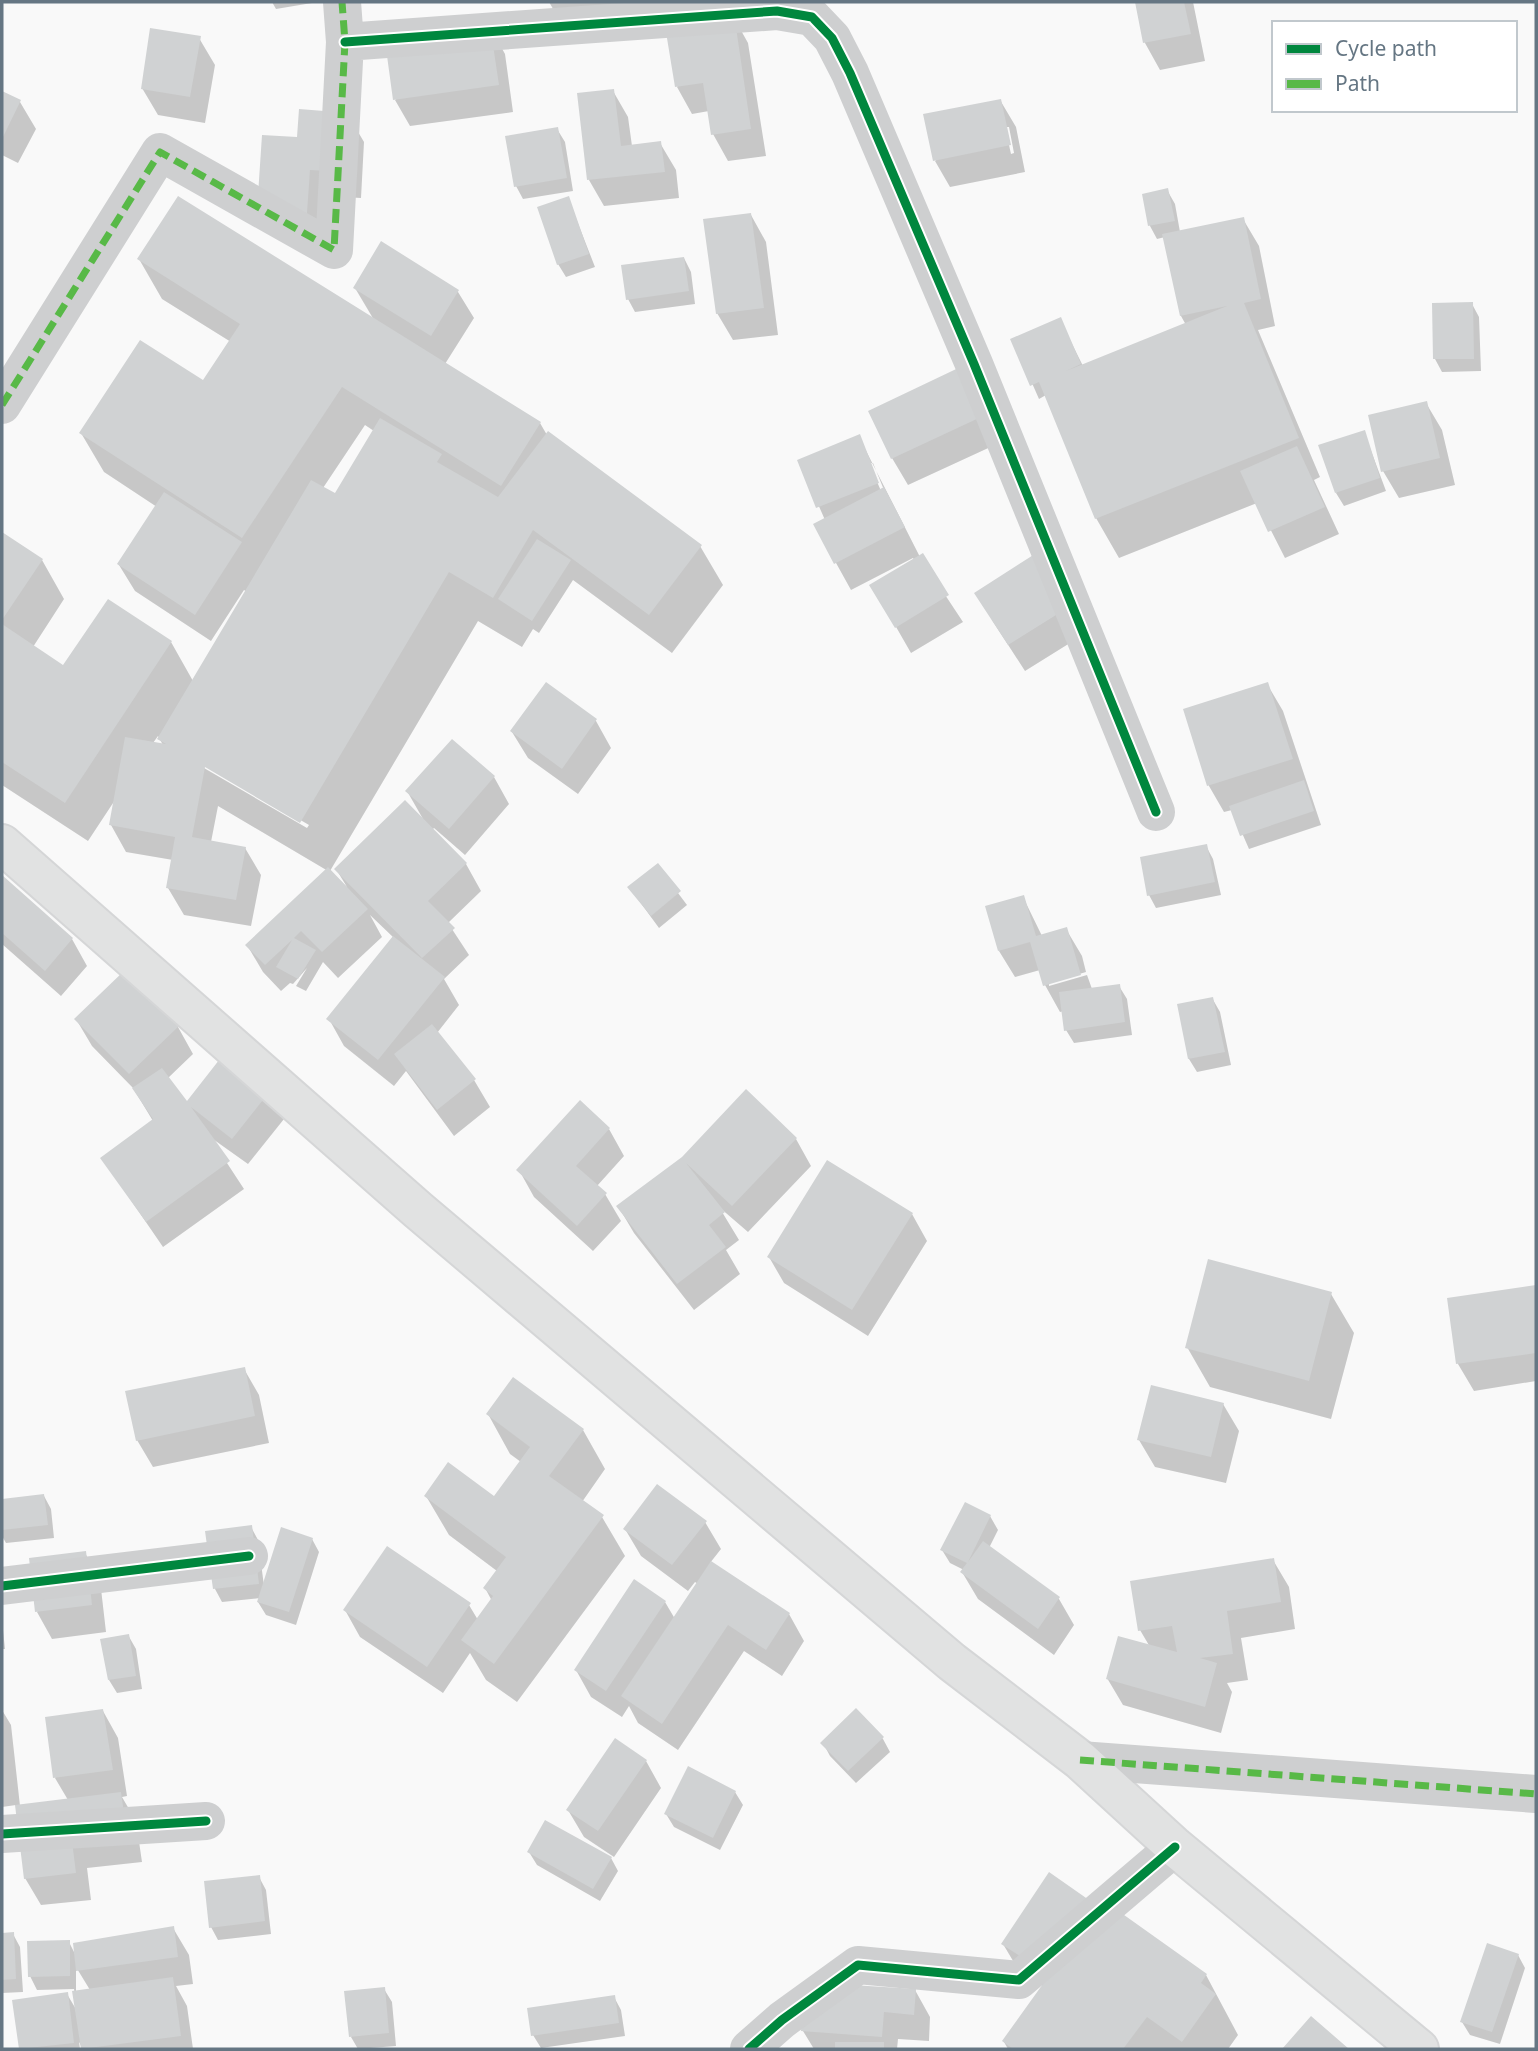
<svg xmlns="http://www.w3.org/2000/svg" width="1538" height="2051" font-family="'Noto Sans',sans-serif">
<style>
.shadow{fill:#0003;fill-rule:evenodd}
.building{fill:#d0d2d3}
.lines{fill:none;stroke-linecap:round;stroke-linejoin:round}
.major-casing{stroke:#d5d6d7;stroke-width:42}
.minor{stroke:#cecfd0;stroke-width:38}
.major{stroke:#e1e2e2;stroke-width:38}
.quiet{stroke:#58b947;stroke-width:7;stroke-dasharray:14 7;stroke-linecap:butt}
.cycleway-casing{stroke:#fff;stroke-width:13}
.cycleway{stroke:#00873e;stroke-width:9}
</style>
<rect width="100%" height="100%" fill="#f9f9f9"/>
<path class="shadow" d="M272,2H318L276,9Z
M549,2H658L565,29Z
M1137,2H1193L1205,61L1160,70L1145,43Z
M733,16L748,43L766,156L728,161L713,134L709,111L692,114L677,87Z
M490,27L505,54L513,112L410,126L395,100Z
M199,38L215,65L205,123L158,115L142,88Z
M613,91L628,117L632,146L660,143L676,170L679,198L604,206L589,180Z
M2,93L20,102L36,129L18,163L2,155Z
M1000,100L1016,127L1025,172L950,187L935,161ZM1005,127H1009L1014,153L1011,154Z
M348,115L364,142L361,198L324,196L322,240L274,237L299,139Z
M557,129L565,142L573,191L523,199L516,186Z
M1167,190L1175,204L1180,232L1243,219L1259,246L1275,326L1258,330L1320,477L1314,480L1339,534L1285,558L1257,503L1119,558L1096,518L1046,395L1039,399L1013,340L1060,320L1083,366L1186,325L1181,316L1165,237L1157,239L1150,226L1144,195Z
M568,198L595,267L566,277L558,264Z
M751,215L766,242L778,335L733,340L717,313Z
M684,258L691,272L695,304L635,312L628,299Z
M139,259L374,320L355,288L458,292L474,318L445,364L540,423L547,435L700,546L723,585L672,653L573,580L539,633L533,629L522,647L478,621L330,871L347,887L336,869L423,819L407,791L494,777L509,804L465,855L434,828L432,830L466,864L481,891L448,923L469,955L444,979L459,1005L437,1033L474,1080L490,1107L454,1136L406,1071L394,1086L344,1046L329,1019L394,938L370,915L382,937L338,978L323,962L306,991L296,986L307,968L293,984L290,983L281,991L263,972L247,945L328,871L218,806L211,842L245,848L261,875L251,926L184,915L168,888L173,860L126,852L111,825L115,800L88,841L2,785V534L42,560L64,599L33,647L64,667L171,642L193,681L247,592L244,590L211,641L135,591L119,565L157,507L104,472L81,433L203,383L231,342L162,299ZM365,425L374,431L336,496L323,488ZM158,736L163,745L153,743ZM204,764L309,825L307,828L204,768Z
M1472,304L1479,317L1481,371L1442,372L1435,359Z
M972,363L1010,438L908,485L892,458Z
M1426,403L1442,430L1455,485L1399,498L1383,471Z
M1364,432L1386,491L1344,506L1336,493Z
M859,437L920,557L963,622L911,653L872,585L914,560L913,558L851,590L815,525L825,520L799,461ZM869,463H873L884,490L881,491Z
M1038,555L1086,633L1025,671L992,620Z
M1267,684L1283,711L1321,825L1249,849L1232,810L1224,812L1209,786L1185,710Z
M547,685L596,721L611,748L578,794L528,758L512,732Z
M1206,846L1213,859L1221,895L1156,908L1149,895Z
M657,865L687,905L659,928L629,887Z
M2,877L72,939L87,966L61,996L2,944Z
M1023,897L1042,936L1066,929L1082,956L1086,972L1049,983V986L1087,975L1092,989L1119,986L1127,999L1132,1035L1074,1043L1066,1030L1064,1011L1060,1012L1045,985L1040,970L1015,977L999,951Z
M1212,998L1220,1012L1231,1065L1197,1072L1189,1059L1179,1005Z
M76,1019L178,1027L193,1054L168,1078L187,1104L268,1092L284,1119L248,1164L210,1137L244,1189L163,1247L102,1158L153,1121L133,1088L92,1046Z
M609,1129L624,1156L597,1186L605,1194L621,1221L593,1251L534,1197L519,1170Z
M796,1139L811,1166L748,1232L719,1207L739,1240L726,1250L740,1274L694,1310L634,1233L618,1206L683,1159Z
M912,1214L927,1241L868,1336L784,1283L769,1257Z
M1536,1287V1381L1474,1391L1458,1364L1449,1300Z
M1331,1294L1354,1333L1331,1419L1210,1387L1187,1347Z
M244,1369L259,1395L269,1443L153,1467L137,1440Z
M1223,1404L1239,1431L1226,1483L1155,1467L1139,1440Z
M488,1414L583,1430L605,1469L582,1502L602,1517L625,1556L517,1702L486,1680L470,1653L443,1693L360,1637L345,1610L469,1605L478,1620L492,1601L485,1588L497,1571L449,1535L426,1496L494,1499L521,1462L510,1454Z
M2,1479L3,1501L44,1496L51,1509L54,1538L6,1543L2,1536Z
M990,1516L998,1530L989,1548L1059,1599L1074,1625L1054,1655L978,1599L962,1572L964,1570L950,1563L942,1550Z
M705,1522L721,1549L710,1563L789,1614L804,1641L782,1676L744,1651L678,1750L638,1723L629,1706L622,1717L591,1697L576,1670L665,1602L675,1619L698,1584L695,1582L688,1591L641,1556L625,1529Z
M251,1527L258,1540L264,1586L312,1539L319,1552L296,1625L266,1615L258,1602L260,1598L222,1602L215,1589L207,1532Z
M85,1553L100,1580L106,1632L52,1639L37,1612Z
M1273,1560L1289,1587L1295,1629L1241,1638L1248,1680L1227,1683L1232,1692L1221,1733L1123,1705L1107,1678L1150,1647L1140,1630Z
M2,1621L5,1649H2Z
M128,1635L136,1649L142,1689L117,1693L109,1680Z
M2,1710L11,1725L20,1806L68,1800L55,1778L103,1711L118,1738L127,1796L122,1797L136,1821L142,1862L87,1868L91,1900L41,1905L25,1878L16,1805L2,1807Z
M856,1710L883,1739L890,1752L856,1783L830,1756L823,1743Z
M646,1761L661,1788L614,1857L584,1837L568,1810Z
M735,1792L743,1805L720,1850L674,1827L666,1814Z
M529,1852L611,1858L618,1871L600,1901L537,1865Z
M259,1877L266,1890L271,1934L218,1940L211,1927Z
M1088,1901L1103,1902L1206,1975L1238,2035L1228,2049H1008L1004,2042L1043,1986L1019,1971L1003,1944Z
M173,1928L189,1955L193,1984L176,1986L187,2006L193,2049H83L79,2042L80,2049H21L14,2002L67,1994L77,2011L74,1989L37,1990L30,1976L69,1942L76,1956ZM76,1967L90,1990L76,1992Z
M13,1934L20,1947L23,1992L2,1993V1935Z
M1518,1955L1525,1968L1500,2044L1470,2035L1462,2022Z
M384,1989L392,2002L396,2046L358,2049L351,2037Z
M915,1990L930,2017L929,2041L898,2039L897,2049H814L803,2031Z
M614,1997L621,2010L625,2036L541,2048L533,2035Z"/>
<path class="building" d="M1135,2H1184L1191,34L1143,43Z
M734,14L751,129L711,135L703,83L675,87L665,26Z
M490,25L499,85L393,100L385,41Z
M150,28L201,36L190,97L141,89Z
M614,89L621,146L661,141L665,172L587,180L577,93Z
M2,91L21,100L2,139Z
M1001,99L1011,145L933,161L923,114Z
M299,109L349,113L346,172L310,170L307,213L257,210L262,135L297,137Z
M558,127L567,178L514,187L505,136Z
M1168,188L1175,221L1148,226L1142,194Z
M178,196L541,422L501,486L342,387L242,538L79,433L140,340L203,380L240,324L137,259Z
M569,196L589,254L557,265L537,207Z
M751,213L764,308L716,314L703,219Z
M1244,217L1261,299L1244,303L1299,438L1095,519L1039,382L1030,386L1010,339L1061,317L1081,364L1066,371L1227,306L1180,316L1162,234Z
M381,241L459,290L431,336L353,288Z
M684,257L689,291L626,300L621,265Z
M1473,302L1474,359H1433L1432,303Z
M973,361L996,410L891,459L868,411Z
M1427,401L1440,458L1381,472L1368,415Z
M380,418L442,454L437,462L498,497L548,431L702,545L649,615L533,530L493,598L449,572L300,823L205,767L192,837L246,847L236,900L166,888L175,837L109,825L125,737L166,744L157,739L311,480L335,493Z
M1365,430L1380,478L1335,493L1318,445Z
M860,434L879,483L816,508L797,460Z
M1297,446L1325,507L1268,532L1240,471Z
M884,487L905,527L834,564L813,524Z
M164,492L242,542L195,615L117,564Z
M2,532L43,559L2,620Z
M537,539L571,560L532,621L498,599Z
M1038,552L1072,605L1008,645L974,593Z
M923,553L949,595L895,628L869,585Z
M108,599L172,641L65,803L2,762V624L63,665Z
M546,682L597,719L562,769L510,731Z
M1268,682L1293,759L1207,786L1183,709Z
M452,739L495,776L449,829L405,791Z
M1304,780L1314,811L1240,836L1229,806Z
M405,800L467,863L428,901L455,928L422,958L334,869Z
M1207,844L1215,882L1147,896L1140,857Z
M658,863L681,891L651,916L627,887Z
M328,867L368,909L322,952L301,931L294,938L316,950L298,979L276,967L292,940L265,965L245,945Z
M2,875L73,938L45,971L2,933Z
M1024,895L1036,936L1067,927L1081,975L1043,986L1030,942L998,951L985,906Z
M393,936L445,977L378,1060L326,1019Z
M125,970L179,1026L129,1074L74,1019Z
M1120,984L1125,1022L1064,1031L1059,992Z
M1213,997L1225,1052L1188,1059L1177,1004Z
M432,1024L476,1079L437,1110L394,1054Z
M223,1055L270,1091L232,1139L191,1107L230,1161L146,1222L100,1158L153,1119L132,1088L162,1068L187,1101Z
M746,1089L797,1138L732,1206L686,1163L725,1212L709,1225L726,1247L677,1284L616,1206L682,1157Z
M580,1100L610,1128L576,1166L607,1193L577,1226L516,1170Z
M827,1160L913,1213L852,1310L767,1257Z
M1208,1259L1332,1292L1309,1381L1185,1348Z
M1536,1285V1353L1456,1364L1447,1298Z
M245,1367L255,1416L136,1441L125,1391Z
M513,1377L584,1429L549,1476L604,1515L494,1664L461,1640L493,1596L483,1588L506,1557L424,1496L448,1462L494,1496L530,1447L486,1414Z
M1151,1385L1224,1403L1211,1457L1137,1440Z
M657,1484L707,1521L672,1565L623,1529Z
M44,1494L48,1525L2,1530V1499Z
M965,1502L991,1515L968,1562L983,1541L1060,1597L1038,1629L960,1572L967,1563L940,1550Z
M252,1525L259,1584L213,1589L205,1531Z
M281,1527L313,1538L289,1612L257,1602Z
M387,1546L471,1603L427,1667L343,1610Z
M86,1551L92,1605L35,1612L29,1558Z
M1274,1558L1281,1602L1227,1611L1233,1654L1200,1658L1217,1663L1205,1707L1106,1679L1118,1636L1177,1652L1172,1626L1138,1631L1130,1581Z
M711,1561L790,1613L766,1650L728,1625L662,1724L621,1696Z
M634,1579L666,1601L606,1691L574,1670Z
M129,1634L136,1676L108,1680L100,1639Z
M856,1708L884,1737L848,1771L820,1743Z
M103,1709L113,1770L53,1778L45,1717Z
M615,1738L647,1760L598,1831L566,1810Z
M688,1766L736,1791L713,1838L664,1814Z
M121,1792L127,1835L72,1841L76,1873L24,1879L15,1805Z
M545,1820L612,1857L593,1889L527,1852Z
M1049,1872L1089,1900L1042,1970L1001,1944Z
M260,1875L265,1921L209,1928L204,1881Z
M1103,1900L1207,1974L1201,1983L1216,1994L1182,2042L1147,2017L1123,2049H1013L1002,2041Z
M174,1926L178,1957L76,1971L73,1943Z
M14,1932L16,1979L2,1980V1933Z
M70,1940V1976L28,1977L27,1941Z
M1487,1943L1519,1954L1492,2032L1460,2022Z
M173,1977L181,2036L81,2049L72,1991Z
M804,1982L916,1989L914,2015L884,2012L882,2037L801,2031Z
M385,1987L389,2033L349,2037L344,1991Z
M68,1992L74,2043L19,2049L12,2000Z
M615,1995L619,2023L531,2036L527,2008Z
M1311,2016L1349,2049H1282Z
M835,2042H884V2049H835Z"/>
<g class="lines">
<defs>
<path id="major" d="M2,844L418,1210L952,1662L1080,1760L1175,1847L1419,2049"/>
</defs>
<use href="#major" class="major-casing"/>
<path class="minor" d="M345,42L777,11L812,17L832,38L850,73L974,364L1156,812
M2,405L160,152L334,250L345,42L342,2
M2,1586L249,1556
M1080,1760L1536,1794
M2,1834L206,1821
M749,2049L782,2020L858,1965L1019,1980L1175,1847"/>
<use href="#major" class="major"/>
<path class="quiet" d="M2,405L160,152L334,250L345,42L342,2
M1080,1760L1536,1794"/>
<defs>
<path id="cycleway" d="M345,42L777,11L812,17L832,38L850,73L974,364L1156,812
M2,1586L249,1556
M2,1834L206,1821
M749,2049L782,2020L858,1965L1019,1980L1175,1847"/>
</defs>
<use href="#cycleway" class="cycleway-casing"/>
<use href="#cycleway" class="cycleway"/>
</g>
<rect width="1538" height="2051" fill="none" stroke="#657683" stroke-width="7"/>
<rect x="1272" y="21" width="245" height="91" fill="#ffffff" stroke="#c1c8cd" stroke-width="2"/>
<rect x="1286" y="44" width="35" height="10" fill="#00873e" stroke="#c1c8cd" stroke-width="2"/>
<text x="1335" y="56" font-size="21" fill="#657683">Cycle path</text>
<rect x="1286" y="79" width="35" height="10" fill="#58b947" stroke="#c1c8cd" stroke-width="2"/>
<text x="1335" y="91" font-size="21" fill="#657683">Path</text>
</svg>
